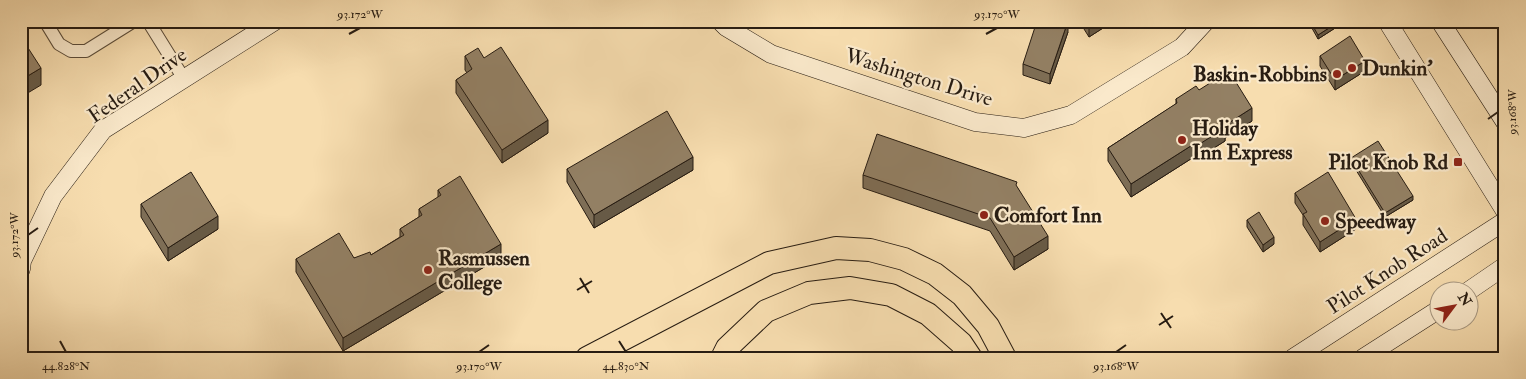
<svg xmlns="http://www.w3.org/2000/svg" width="1526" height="379" font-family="'IM FELL Double Pica',serif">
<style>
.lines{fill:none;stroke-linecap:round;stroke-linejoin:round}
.street-casing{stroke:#5b4c39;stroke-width:14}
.secondary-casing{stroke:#271c12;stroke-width:19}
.highway-casing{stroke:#271c12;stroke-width:24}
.street{stroke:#fae9cb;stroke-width:12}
.secondary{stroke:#fae9cb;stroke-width:18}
.highway{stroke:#f7ddaf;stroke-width:22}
.wall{fill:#7e6e56;stroke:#271c12}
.shaded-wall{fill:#675a46;stroke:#271c12}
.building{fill:#938064;stroke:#271c12}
.ticks{fill:none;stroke:#271c12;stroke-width:2}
.poi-dot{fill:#8f2418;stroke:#fae9cb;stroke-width:2}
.labels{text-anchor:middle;stroke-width:4.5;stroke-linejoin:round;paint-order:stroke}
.poi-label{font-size:21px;font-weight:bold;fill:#271c12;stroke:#fae9cb;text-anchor:start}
.street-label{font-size:21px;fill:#271c12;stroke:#fae9cb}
.neatline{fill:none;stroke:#271c12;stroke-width:2}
.ticks-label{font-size:12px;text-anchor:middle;fill:#271c12}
</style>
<rect width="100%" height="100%" fill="#f7ddaf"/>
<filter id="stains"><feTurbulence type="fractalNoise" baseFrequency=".004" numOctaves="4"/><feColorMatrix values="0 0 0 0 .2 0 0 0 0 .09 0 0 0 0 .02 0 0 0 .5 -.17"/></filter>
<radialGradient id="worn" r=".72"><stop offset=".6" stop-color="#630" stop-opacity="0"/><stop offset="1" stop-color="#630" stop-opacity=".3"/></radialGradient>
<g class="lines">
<defs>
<path id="street" d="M45,21L59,44L71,51H86L134,21
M148,21L184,79"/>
<path id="secondary" d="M720,21L726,27L771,54L975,122L1024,128L1071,115L1182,47L1206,21
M1387,21L1505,211
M1440,21L1505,122
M21,269L22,261L53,196L103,130L275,21
M1467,292L1505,266
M1293,358L1505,221
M1363,358L1438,310"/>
<path id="highway" d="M587,358L769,263L836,248L870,250L904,259L935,274L962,295L988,326L1005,358
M722,358L727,348L766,311L809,293L850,288L891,295L928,314L961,343L971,358"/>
</defs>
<use href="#street" class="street-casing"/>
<use href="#secondary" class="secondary-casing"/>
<use href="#highway" class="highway-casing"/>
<use href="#street" class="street"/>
<use href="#secondary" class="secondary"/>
<use href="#highway" class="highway"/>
</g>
<path class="wall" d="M1079,21H1114L1089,37Z
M1308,21H1343V23L1318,39Z
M1068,32L1050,84L1023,75V64Z
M465,56L484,58L548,133L502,163L456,93V80L467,73L465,70Z
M1320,56L1365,71L1335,90L1320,66Z
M1199,90L1252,121L1225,138V141L1198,158L1197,155L1131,197L1108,161V148L1176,104V99Z
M1351,158L1413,200L1385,217L1351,162Z
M567,169L693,170L594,228L567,182Z
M863,175L1017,187L1048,249L1014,270L990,231L863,188Z
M438,190L501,257L343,351L296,272V259L354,258L371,255L400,237V229L419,217V209L438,198Z
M1295,193L1356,229L1320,252L1303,225V215L1295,203Z
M141,204L218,229L168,261L141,217Z
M1247,220L1274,244L1263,252L1247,227Z"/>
<path class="shaded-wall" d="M479,21H484L479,25Z
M1068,21V32L1050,84V74Z
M1098,21H1114L1089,37V27Z
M1340,21H1343V23L1318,39V35Z
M1365,61V71L1335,90V80Z
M41,68V85L21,97V80Z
M1252,108V121L1225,138V141L1198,158V145L1224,126Z
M548,120V133L502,163V150Z
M1197,142V155L1131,197V184Z
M693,157V170L594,228V215Z
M1413,196V200L1385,217V213Z
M218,216V229L168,261V248Z
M1356,219V229L1320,252V242Z
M1048,236V249L1014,270V257Z
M1274,237V244L1263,252V245Z
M501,244V257L343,351V338Z"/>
<path class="building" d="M1037,21H1068L1050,74L1023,64Z
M1086,21H1098L1089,27Z
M1310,21H1340L1318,35Z
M1350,36L1365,61L1335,80L1320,56Z
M21,37L41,68L21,80Z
M501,47L548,120L502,150L456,80L472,69L465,56L478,48L484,58Z
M1229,71L1252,108L1224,126L1225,128L1198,145L1197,142L1131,184L1108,148L1177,103L1176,99L1196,86L1199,90Z
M667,111L693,157L594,215L567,169Z
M877,134L1017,182L1016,185L1048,236L1014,257L990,218L863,175Z
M1378,141L1413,196L1385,213L1351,158Z
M191,172L218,216L168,248L141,204Z
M1328,172L1356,219L1320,242L1303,214L1307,212L1295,193Z
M460,176L501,244L343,338L296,259L339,233L354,258L370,252L371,255L404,235L400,229L422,215L419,209L441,195L438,190Z
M1259,212L1274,237L1263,245L1247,220Z"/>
<path class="ticks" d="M349,34L360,28M986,34L997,28M1488,119L1498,112M28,235L38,228M580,278L589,293M577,290L592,281M1161,313L1171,328M1159,325L1173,316M60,341L66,352M619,341L626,352M479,352L489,345M1116,352L1126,345"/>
<g class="poi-dot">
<circle cx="1352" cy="68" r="5"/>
<circle cx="1337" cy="74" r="5"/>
<circle cx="1182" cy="140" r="5"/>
<rect x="1453" y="157" width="10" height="10" rx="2.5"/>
<circle cx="984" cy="215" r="5"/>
<circle cx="1325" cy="221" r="5"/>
<circle cx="428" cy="270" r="5"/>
</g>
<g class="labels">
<g class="poi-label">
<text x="1362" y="75">Dunkin'</text>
<text x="1327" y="81" text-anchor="end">Baskin-Robbins</text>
<text x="1192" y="135">Holiday<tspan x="1192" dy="24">Inn Express</tspan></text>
<text x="1448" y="169" text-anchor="end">Pilot Knob Rd</text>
<text x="994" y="222">Comfort Inn</text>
<text x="1335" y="228">Speedway</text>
<text x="438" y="265">Rasmussen<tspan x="438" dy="24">College</tspan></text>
</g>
<g class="street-label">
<text transform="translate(919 77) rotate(17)" y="7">Washington Drive</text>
<text transform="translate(137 85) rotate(-35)" y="7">Federal Drive</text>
<text transform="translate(1387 271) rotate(-33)" y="7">Pilot Knob Road</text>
</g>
</g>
<rect width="1526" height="379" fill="none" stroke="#f7ddaf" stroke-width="55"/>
<g transform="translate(1454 306) rotate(58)"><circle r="24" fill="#fae9cb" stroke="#a69781"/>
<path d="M0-4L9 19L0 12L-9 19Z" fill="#8f2418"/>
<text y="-8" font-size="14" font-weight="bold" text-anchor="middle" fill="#271c12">N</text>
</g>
<rect x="28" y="28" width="1470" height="324" class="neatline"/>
<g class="ticks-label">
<text x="360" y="18">93.172°W</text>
<text x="997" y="18">93.170°W</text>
<text transform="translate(1512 112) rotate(-90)" y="4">93.168°W</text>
<text transform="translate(14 235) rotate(-90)" y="4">93.172°W</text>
<text x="66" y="370">44.828°N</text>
<text x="479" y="370">93.170°W</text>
<text x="626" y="370">44.830°N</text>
<text x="1116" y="370">93.168°W</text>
</g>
<rect width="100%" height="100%" filter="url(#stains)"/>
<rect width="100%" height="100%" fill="url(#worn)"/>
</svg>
